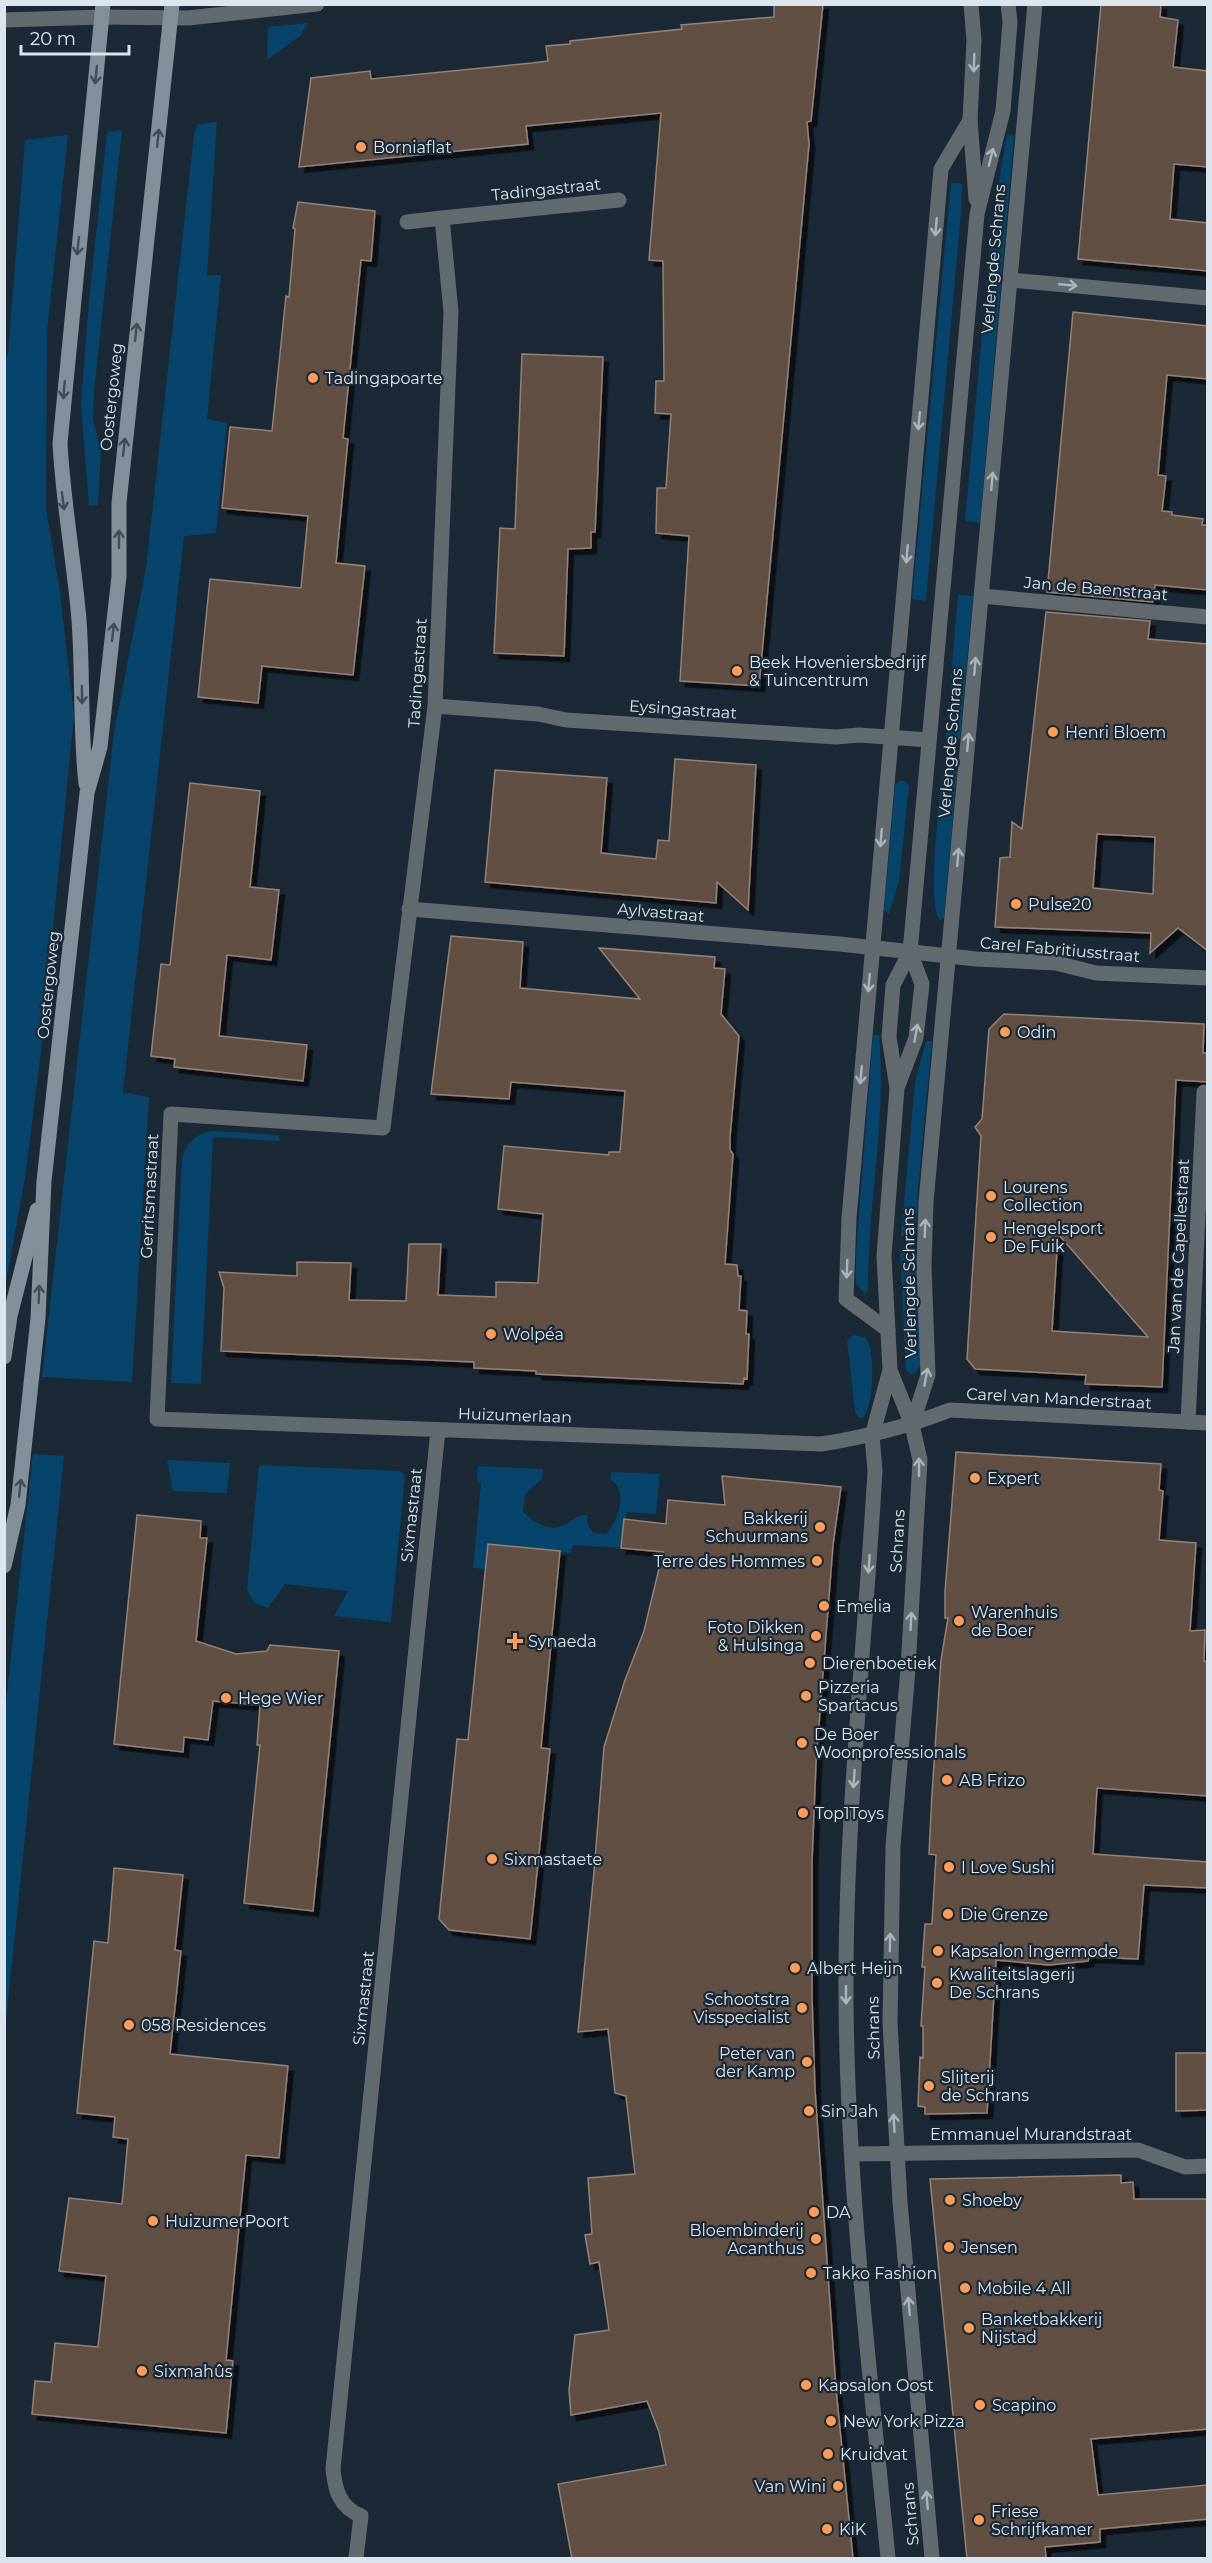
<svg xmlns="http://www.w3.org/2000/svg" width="1212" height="2563" font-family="Montserrat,sans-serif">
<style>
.green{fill:#06446c}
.building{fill:#614f43;stroke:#958175;stroke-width:1.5;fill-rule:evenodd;filter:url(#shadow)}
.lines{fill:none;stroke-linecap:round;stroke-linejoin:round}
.pedestrian{stroke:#626a70;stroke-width:15}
.minor{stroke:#626a70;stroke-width:15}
.tertiary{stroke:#626a70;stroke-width:15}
.secondary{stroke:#838f9a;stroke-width:15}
.oneway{stroke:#abb4bc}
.oneway2{stroke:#3f4d58}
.poi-dot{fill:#fe9c58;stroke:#1a2935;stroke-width:2}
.labels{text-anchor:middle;stroke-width:4.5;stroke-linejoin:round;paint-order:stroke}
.poi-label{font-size:16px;fill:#dce5ee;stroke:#1a2935;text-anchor:start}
.street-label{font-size:16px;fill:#dce5ee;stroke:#1a2935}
</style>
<defs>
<filter id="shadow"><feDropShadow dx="5.5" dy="5.5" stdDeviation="0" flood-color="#0009"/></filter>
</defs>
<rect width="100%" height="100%" fill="#1a2935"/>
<path class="green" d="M308,23L300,36L267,60L268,27Z
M217,122L207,275H221L207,419L227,423L216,533L184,536L123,1092L149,1097L132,1382L42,1377L114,732L146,568L194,134L198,124Z
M122,130L94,392L93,420L101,449L98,505L89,506L81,404L89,301L107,132Z
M68,135L47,332L46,508L60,592L74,715L41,1051L25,1178L5,1287V363L8,354L25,140Z
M1007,135L1014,136L980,523L965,521L993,214Z
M951,183H959L962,185L961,213L926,601L912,599Z
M958,595L973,596L960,739L957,741L947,740L946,737Z
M945,769L955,770L957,772L944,918L940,920C926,905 940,796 943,771Z
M899,781H905L909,786L899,881L889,914L884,910L895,786Z
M873,1035H879C887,1119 868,1202 868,1286V1292L865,1294L856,1284V1253Z
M926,1041H932L918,1190L916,1235L914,1238L901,1236L915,1082Z
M214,1131L279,1135L280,1141L213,1137L201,1384L171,1383L182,1159C187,1142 196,1133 214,1131Z
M902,1249L916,1251L921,1364L916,1372L911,1374L906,1370L900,1251Z
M854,1335L865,1337C876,1348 874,1408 863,1418L858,1417L855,1411L847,1340Z
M33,1454L64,1456L5,2032L4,1721Z
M167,1460L230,1463L227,1493L173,1491Z
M259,1465L400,1471L405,1475L391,1622L334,1616L348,1591L285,1584L268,1608L254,1603L247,1589Z
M478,1466L543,1469L542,1479L525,1494L523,1512C533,1521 547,1532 562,1526C572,1522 575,1514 588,1515L587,1522L593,1533L606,1534C618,1522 629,1491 610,1479L611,1472L660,1474L656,1514L627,1512L621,1548L573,1545L571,1553L488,1544L486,1569L473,1568L481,1484L477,1482Z"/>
<path class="building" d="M774,4H823L811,121L807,122L809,144L759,686L680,681L689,536L656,533L657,488H666L671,414L655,413L656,381H664L663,261L649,260L661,113L526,126L528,144L299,167L311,78L370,71L371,79L532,63L548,61L546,46L570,44V41L682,29L681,25L774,17Z
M1101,4H1161L1160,17L1178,20L1173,67L1208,71V167L1174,164L1170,219L1208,223V271L1078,259Z
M298,202L375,211L371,261L361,260L343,438L348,439L336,563L365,566L353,675L262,666L258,703L198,697L210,579L301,588L308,516L222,508L230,427L272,431L286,296L289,297L295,229L293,228Z
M1073,312L1208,326V379L1167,375L1158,475L1166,476L1162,511L1172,512V515L1203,519L1202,525H1208V590L1155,585L1153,602L1047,592Z
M522,354L603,357L595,532H591V548L568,549L564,656L494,653L500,528L515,529Z
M1046,612L1150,621L1148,639L1208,644V951L1178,928L1150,953L1151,933L995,927L1000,858L1010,857L1012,822L1022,829ZM1097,834L1155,837L1153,894L1093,888Z
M675,759L756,765L748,910L717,882L716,903L485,882L495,770L607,778L601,853L656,859L658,840L669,841Z
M190,783L260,791L250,887L279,890L271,960L227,955L219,1036L307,1045L303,1081L174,1067L175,1059L151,1056L161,964L170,965Z
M451,936L523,942L520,988L640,999L599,948L715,957L714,968L725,969L721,1014L739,1036L730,1137V1150L733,1154L725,1264L737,1265L738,1276H741L739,1310L747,1311L746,1334H749L747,1379L744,1378L743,1384L536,1374V1371L474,1368V1362L221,1351L224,1288L219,1272L297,1276V1262L351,1263L349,1300L406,1301L409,1244H441L438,1295L496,1297V1282L538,1283L543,1214L498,1209L504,1146L609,1155V1152H620L625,1091L511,1082L509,1099L431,1094Z
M1004,1014L1204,1024L1203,1053H1208V1082L1176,1080L1162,1387L1085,1384L1086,1375L975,1369L967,1359L981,1136L975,1127L982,1119L989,1029ZM1058,1234L1148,1337L1052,1331Z
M956,1452L1161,1464L1159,1490L1163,1491L1159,1540L1196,1543L1190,1631L1205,1630L1204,1661L1208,1662V1796L1097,1788L1093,1854L1208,1862V1888L1144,1885L1138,1959L1089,1957L1088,1961L1049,1965L996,1960L987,2113L925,2114V2107L918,2106L920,2057L923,2058V2026H921L925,1967H922L925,1924H932L934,1889L936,1855L929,1854L932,1794L941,1660L948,1618H945V1592Z
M722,1476L841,1487L833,1545L816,1763L812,1862V1997L815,2090L836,2389L853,2559H572L558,2484L666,2465L659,2432L647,2401L571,2415L569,2390L575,2335L609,2330L599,2262L590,2264L585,2235L592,2234L588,2178L635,2174L626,2096L615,2093L608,2029L578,2032L594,1872L604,1747L625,1680L644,1631L663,1552L621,1548L624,1519L666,1524L668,1500L725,1505Z
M137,1515L201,1521L200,1538H207L196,1641L236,1654L267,1651L270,1645L339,1651L313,1911L244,1903L260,1745H257L260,1705L213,1701L208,1740L184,1737L183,1752L114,1744Z
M488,1544L560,1551L541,1748L550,1749L530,1939L449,1930L439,1919L457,1739L468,1740Z
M114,1868L183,1875L175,1950L181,1951L170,2054L288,2066L279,2158L246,2155L226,2360L233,2361L226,2433L32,2414L35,2381L51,2382L55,2343L98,2347L106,2276L59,2271L69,2198L122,2204L128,2139L113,2137L115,2117L77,2113L94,1941L108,1943Z
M1176,2053H1208V2110L1176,2111Z
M1121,2175V2183L1133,2182L1134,2199H1208V2429L1091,2439L1098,2495L1208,2485V2519L1100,2529V2542L1045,2547L1046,2559H967L930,2179Z"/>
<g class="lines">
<path class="pedestrian" d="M1188,1422L1204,1092"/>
<path class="minor" d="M4,20L102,17
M619,200L442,218L451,312L435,706L383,1128L171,1114L157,1419L821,1444C867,1437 906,1427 950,1410L1208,1423
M407,222L442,218
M1010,280L1208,298
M982,596L1208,617
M435,706L538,714L566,720L836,737L859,735L929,740
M409,909L840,944L976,959L1056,963L1096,973L1208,978
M888,1330L846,1299L849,1218L941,169L970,120
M912,1425L928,1375L924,1266L926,1202L1035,4
M852,2154L1138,2150L1185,2167L1208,2166
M356,2558L361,2516C340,2507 335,2491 333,2469L438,1430"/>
<path class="tertiary" d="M971,4L974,40L970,120L976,199
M102,17L188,18L317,4
M897,1088L916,1038L922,984L910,952
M890,1370L912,1425L920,1460L908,1669L893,1846L890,2023L900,2202L932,2558
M888,2558C870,2372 847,2184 846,1996C845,1820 865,1645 875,1471L872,1436L890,1370L884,1256L897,1088L889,1037L893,985L910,952L977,214L1003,111L1010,22L1008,4"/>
<path class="secondary" d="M86,784C80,729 83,674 79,620C74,560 63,502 60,443L103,4
M4,1357L10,1316L37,1210
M4,1566L18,1505L38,1318L44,1181L87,793L100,747L119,576V503L172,4"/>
</g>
<defs><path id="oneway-shaft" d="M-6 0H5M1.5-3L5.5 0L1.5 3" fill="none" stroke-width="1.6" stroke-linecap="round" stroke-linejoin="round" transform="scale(1.5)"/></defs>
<g class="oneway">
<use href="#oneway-shaft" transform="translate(974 63) rotate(92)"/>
<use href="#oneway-shaft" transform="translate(991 157) rotate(-76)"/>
<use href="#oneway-shaft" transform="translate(936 227) rotate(95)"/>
<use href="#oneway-shaft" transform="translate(1068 285) rotate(5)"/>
<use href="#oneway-shaft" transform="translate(919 421) rotate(95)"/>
<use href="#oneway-shaft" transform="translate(992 481) rotate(-85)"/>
<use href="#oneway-shaft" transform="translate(907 554) rotate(95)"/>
<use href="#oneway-shaft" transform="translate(975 666) rotate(-85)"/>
<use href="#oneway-shaft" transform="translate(968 742) rotate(-85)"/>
<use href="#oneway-shaft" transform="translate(881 838) rotate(95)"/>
<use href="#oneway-shaft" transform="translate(958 857) rotate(-85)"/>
<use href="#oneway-shaft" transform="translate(869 983) rotate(95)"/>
<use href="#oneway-shaft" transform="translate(916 1033) rotate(-80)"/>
<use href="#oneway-shaft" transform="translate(861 1075) rotate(95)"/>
<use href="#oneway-shaft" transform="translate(925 1228) rotate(-88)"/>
<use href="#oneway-shaft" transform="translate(847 1269) rotate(92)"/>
<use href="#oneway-shaft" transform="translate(926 1377) rotate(-79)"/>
<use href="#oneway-shaft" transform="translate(919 1467) rotate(-90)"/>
<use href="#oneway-shaft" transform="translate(869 1564) rotate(94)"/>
<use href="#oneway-shaft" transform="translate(911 1621) rotate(-87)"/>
<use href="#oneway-shaft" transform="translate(854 1779) rotate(94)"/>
<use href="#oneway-shaft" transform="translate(890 1942) rotate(-89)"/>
<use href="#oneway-shaft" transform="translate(846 1995) rotate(90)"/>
<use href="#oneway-shaft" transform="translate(894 2123) rotate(-93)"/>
<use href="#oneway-shaft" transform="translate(909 2306) rotate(-95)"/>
<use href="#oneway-shaft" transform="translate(927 2500) rotate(-95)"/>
</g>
<g class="oneway2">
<use href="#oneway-shaft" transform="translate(96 75) rotate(96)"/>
<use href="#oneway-shaft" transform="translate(158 138) rotate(-84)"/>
<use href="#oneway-shaft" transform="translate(78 246) rotate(96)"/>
<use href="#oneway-shaft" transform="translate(136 332) rotate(-84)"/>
<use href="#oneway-shaft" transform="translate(64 390) rotate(95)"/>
<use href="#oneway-shaft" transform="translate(124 447) rotate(-84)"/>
<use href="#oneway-shaft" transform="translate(63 501) rotate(83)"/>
<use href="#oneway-shaft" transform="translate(119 539) rotate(-90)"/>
<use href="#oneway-shaft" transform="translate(113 632) rotate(-84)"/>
<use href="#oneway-shaft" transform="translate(82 695) rotate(89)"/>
<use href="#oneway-shaft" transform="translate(39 1294) rotate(-88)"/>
<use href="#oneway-shaft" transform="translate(20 1488) rotate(-84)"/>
</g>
<g class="poi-dot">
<circle cx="361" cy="147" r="6"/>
<circle cx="313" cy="378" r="6"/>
<circle cx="737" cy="671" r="6"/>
<circle cx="1053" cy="732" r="6"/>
<circle cx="1016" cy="904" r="6"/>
<circle cx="1005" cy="1032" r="6"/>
<circle cx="991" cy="1196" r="6"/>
<circle cx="991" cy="1237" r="6"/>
<circle cx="491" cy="1334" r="6"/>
<circle cx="975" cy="1478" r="6"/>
<circle cx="820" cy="1527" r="6"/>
<circle cx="817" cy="1561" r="6"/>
<circle cx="824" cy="1606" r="6"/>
<circle cx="959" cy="1621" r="6"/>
<circle cx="816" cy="1636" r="6"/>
<path d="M512 1632h6v6h6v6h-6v6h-6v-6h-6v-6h6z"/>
<circle cx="810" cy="1663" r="6"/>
<circle cx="806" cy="1696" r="6"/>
<circle cx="226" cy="1698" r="6"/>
<circle cx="802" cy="1743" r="6"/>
<circle cx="947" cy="1780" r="6"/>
<circle cx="803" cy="1813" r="6"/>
<circle cx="492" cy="1859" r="6"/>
<circle cx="949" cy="1867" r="6"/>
<circle cx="948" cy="1914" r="6"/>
<circle cx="938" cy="1951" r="6"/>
<circle cx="795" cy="1968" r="6"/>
<circle cx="937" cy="1983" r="6"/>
<circle cx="802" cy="2008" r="6"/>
<circle cx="129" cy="2025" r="6"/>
<circle cx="807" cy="2062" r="6"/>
<circle cx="929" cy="2086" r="6"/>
<circle cx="809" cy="2111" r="6"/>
<circle cx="950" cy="2200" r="6"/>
<circle cx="814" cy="2212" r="6"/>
<circle cx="153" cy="2221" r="6"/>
<circle cx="816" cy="2239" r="6"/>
<circle cx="949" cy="2247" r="6"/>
<circle cx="811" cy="2273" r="6"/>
<circle cx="965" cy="2288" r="6"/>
<circle cx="969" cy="2328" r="6"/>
<circle cx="142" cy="2371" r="6"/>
<circle cx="806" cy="2385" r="6"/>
<circle cx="980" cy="2405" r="6"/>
<circle cx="831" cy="2421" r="6"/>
<circle cx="828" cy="2454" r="6"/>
<circle cx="838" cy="2486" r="6"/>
<circle cx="979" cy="2520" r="6"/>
<circle cx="827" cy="2529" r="6"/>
</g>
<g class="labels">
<g class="poi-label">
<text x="373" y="153">Borniaflat</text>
<text x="325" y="384">Tadingapoarte</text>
<text x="749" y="668">Beek Hoveniersbedrijf<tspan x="749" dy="18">&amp; Tuincentrum</tspan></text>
<text x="1065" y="738">Henri Bloem</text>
<text x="1028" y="910">Pulse20</text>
<text x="1017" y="1038">Odin</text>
<text x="1003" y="1193">Lourens<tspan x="1003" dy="18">Collection</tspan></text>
<text x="1003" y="1234">Hengelsport<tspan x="1003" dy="18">De Fuik</tspan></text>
<text x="503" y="1340">Wolpéa</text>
<text x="987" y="1484">Expert</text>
<text x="808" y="1524" text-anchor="end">Bakkerij<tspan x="808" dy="18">Schuurmans</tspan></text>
<text x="805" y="1567" text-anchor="end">Terre des Hommes</text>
<text x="836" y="1612">Emelia</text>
<text x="971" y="1618">Warenhuis<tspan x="971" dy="18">de Boer</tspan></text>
<text x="804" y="1633" text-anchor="end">Foto Dikken<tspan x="804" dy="18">&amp; Hulsinga</tspan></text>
<text x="528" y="1647">Synaeda</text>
<text x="822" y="1669">Dierenboetiek</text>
<text x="818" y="1693">Pizzeria<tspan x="818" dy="18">Spartacus</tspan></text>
<text x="238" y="1704">Hege Wier</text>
<text x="814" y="1740">De Boer<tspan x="814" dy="18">Woonprofessionals</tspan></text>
<text x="959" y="1786">AB Frizo</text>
<text x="815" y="1819">Top1Toys</text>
<text x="504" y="1865">Sixmastaete</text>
<text x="961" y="1873">I Love Sushi</text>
<text x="960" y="1920">Die Grenze</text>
<text x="950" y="1957">Kapsalon Ingermode</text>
<text x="807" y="1974">Albert Heijn</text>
<text x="949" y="1980">Kwaliteitslagerij<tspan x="949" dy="18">De Schrans</tspan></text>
<text x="790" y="2005" text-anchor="end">Schootstra<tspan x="790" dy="18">Visspecialist</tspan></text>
<text x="141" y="2031">058 Residences</text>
<text x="795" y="2059" text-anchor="end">Peter van<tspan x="795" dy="18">der Kamp</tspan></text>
<text x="941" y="2083">Slijterij<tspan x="941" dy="18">de Schrans</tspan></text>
<text x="821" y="2117">Sin Jah</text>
<text x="962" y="2206">Shoeby</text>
<text x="826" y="2218">DA</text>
<text x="165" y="2227">HuizumerPoort</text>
<text x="804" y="2236" text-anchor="end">Bloembinderij<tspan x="804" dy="18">Acanthus</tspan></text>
<text x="961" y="2253">Jensen</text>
<text x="823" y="2279">Takko Fashion</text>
<text x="977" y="2294">Mobile 4 All</text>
<text x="981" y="2325">Banketbakkerij<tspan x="981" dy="18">Nijstad</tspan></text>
<text x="154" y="2377">Sixmahûs</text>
<text x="818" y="2391">Kapsalon Oost</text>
<text x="992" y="2411">Scapino</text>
<text x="843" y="2427">New York Pizza</text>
<text x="840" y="2460">Kruidvat</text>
<text x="826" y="2492" text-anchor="end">Van Wini</text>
<text x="991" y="2517">Friese<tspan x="991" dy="18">Schrijfkamer</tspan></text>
<text x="839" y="2535">KiK</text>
</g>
<g class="street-label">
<text transform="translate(546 189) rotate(-6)" y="6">Tadingastraat</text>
<text transform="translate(993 259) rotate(-85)" y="6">Verlengde Schrans</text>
<text transform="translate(111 397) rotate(-84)" y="6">Oostergoweg</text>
<text transform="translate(1096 588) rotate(5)" y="6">Jan de Baenstraat</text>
<text transform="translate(417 673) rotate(-86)" y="6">Tadingastraat</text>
<text transform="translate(683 709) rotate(4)" y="6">Eysingastraat</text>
<text transform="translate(950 743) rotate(-85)" y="6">Verlengde Schrans</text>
<text transform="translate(661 912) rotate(5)" y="6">Aylvastraat</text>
<text transform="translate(1060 949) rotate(5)" y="6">Carel Fabritiusstraat</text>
<text transform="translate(48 985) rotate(-84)" y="6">Oostergoweg</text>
<text transform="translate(149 1196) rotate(-87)" y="6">Gerritsmastraat</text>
<text transform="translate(1178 1256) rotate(-87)" y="6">Jan van de Capellestraat</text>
<text transform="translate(909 1283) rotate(-91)" y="6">Verlengde Schrans</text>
<text transform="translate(1059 1398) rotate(3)" y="6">Carel van Manderstraat</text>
<text transform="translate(515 1415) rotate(2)" y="6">Huizumerlaan</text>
<text transform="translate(411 1515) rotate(-84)" y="6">Sixmastraat</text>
<text transform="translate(897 1541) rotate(-87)" y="6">Schrans</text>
<text transform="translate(363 1998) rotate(-84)" y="6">Sixmastraat</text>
<text transform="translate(873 2028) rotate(-91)" y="6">Schrans</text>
<text x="1031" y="2140">Emmanuel Murandstraat</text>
<text transform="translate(910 2514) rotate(-95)" y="6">Schrans</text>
</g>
</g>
<rect width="1212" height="2563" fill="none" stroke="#dce5ee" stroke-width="12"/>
<path d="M21 45v9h108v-9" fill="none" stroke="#dce5ee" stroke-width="3"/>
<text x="30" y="45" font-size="18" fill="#dce5ee" stroke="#1a2935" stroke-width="4.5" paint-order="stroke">20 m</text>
</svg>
